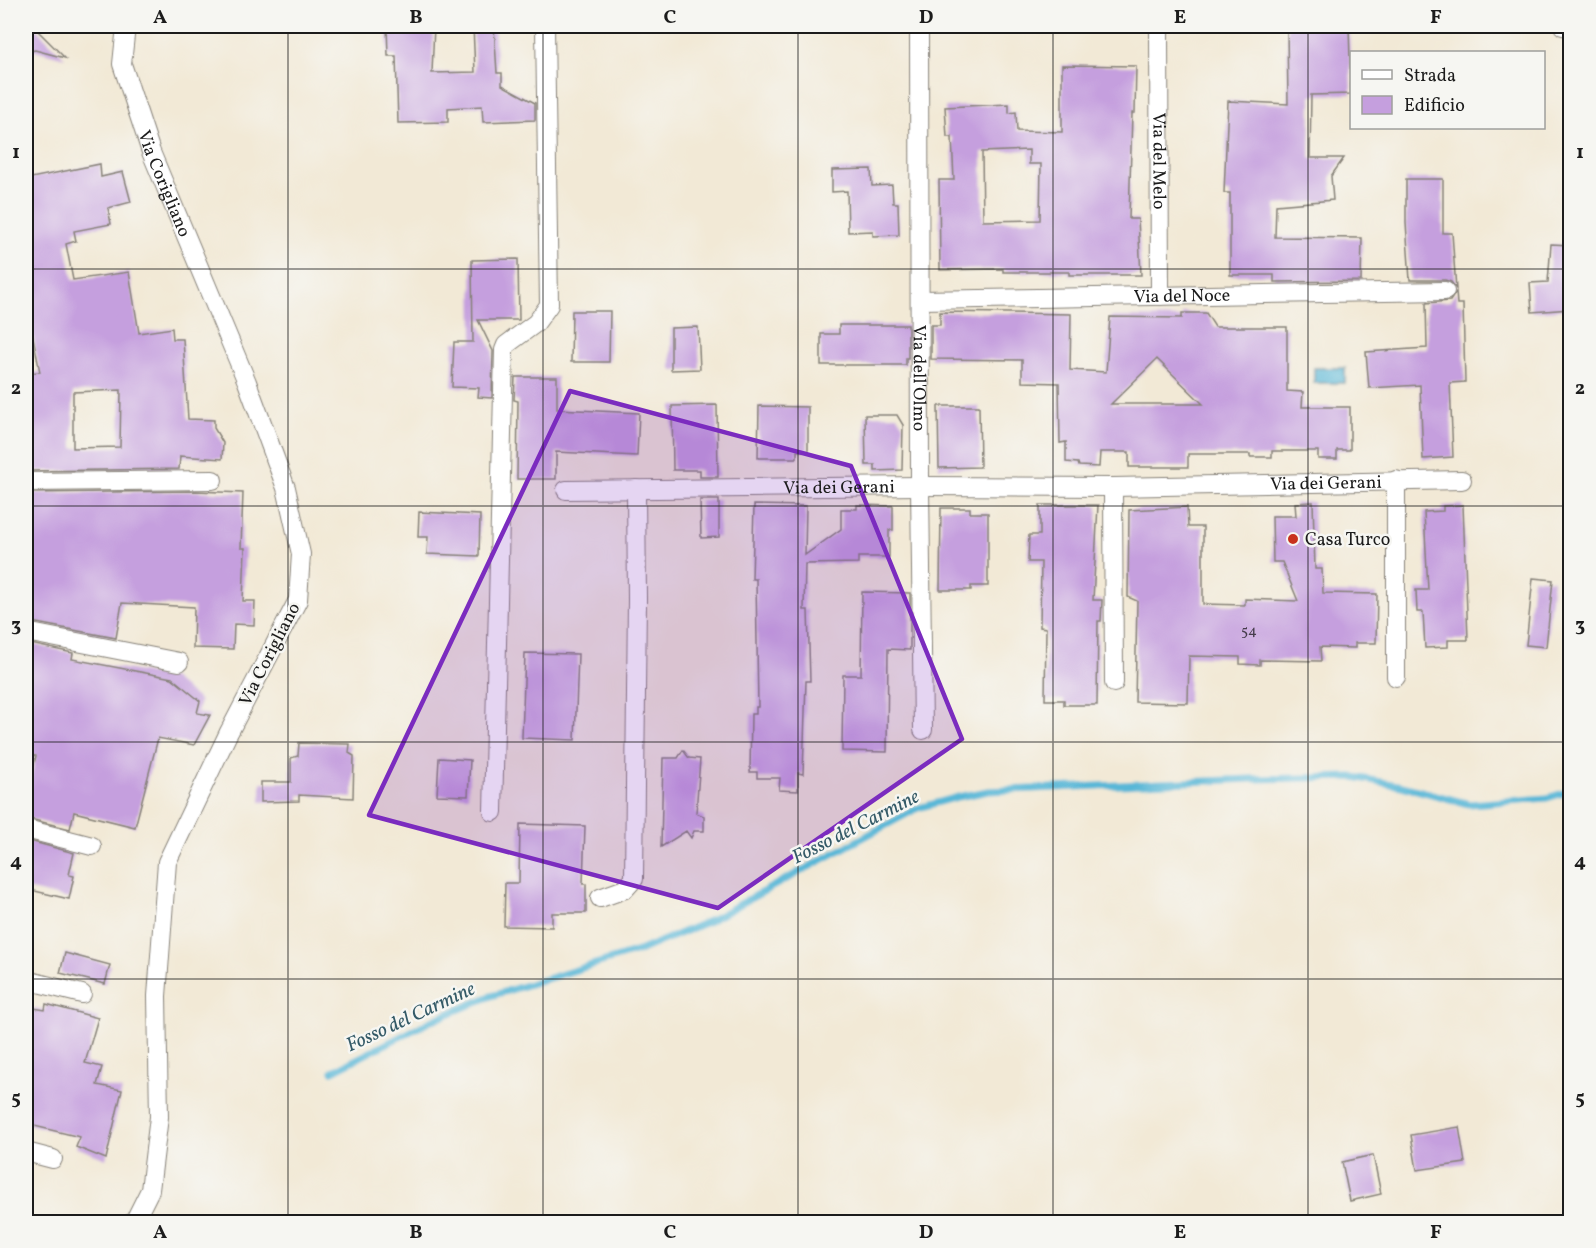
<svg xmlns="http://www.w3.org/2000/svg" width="1596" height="1248" font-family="Vollkorn,serif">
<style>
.water{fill:#59b7d7;stroke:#3a6a7a;stroke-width:1.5}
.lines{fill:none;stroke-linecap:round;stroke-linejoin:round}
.stream{stroke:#59b7d7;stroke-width:7}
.building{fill:#c59fde;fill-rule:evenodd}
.minor-casing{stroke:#878279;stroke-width:20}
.minor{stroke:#fff;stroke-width:18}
.marked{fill:#7b2cbf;fill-opacity:0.2;stroke:#7b2cbf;stroke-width:4.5;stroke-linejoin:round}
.grid{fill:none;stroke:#1c1c1c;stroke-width:1.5;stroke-opacity:0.55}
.poi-dot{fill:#c8321e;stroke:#f6f6f2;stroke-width:2}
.labels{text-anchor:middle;stroke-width:5;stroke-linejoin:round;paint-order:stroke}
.number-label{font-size:15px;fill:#463d4c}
.street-label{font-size:18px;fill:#1c1c1c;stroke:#f6f6f2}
.poi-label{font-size:18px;fill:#1c1c1c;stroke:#f6f6f2;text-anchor:start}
.water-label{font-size:20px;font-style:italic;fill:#345a67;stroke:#f6f6f2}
.neatline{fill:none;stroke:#1c1c1c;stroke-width:2}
.grid-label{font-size:20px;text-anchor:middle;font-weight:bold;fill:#1c1c1c}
</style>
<rect width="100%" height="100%" fill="#f6f6f2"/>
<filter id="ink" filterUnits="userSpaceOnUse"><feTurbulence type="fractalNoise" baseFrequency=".0167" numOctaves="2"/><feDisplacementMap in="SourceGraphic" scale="12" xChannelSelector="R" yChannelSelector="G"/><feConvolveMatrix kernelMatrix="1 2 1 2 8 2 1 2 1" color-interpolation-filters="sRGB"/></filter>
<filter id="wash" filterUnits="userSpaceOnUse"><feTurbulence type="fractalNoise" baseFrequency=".008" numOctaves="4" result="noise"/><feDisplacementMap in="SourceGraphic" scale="24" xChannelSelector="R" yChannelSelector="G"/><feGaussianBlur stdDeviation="1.35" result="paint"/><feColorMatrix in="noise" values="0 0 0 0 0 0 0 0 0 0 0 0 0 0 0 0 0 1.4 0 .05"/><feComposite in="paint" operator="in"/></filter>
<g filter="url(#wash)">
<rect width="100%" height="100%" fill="#f2e9d6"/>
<path class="water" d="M1314,368H1345V383H1314Z"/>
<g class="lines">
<path class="stream" d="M333,1071L431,1021L491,996L641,950L709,921L918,808L958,797L988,791L1251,779L1354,777L1402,786L1469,804L1547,798L1570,791"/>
</g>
<g id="blocks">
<path class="building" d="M26,26H33L65,58L35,50L26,52Z
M387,26H434L432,73L475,72L473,26H494L497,73H502V85L535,103V120L483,122L482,106L448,108V122L398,123L396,56H388Z
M1287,26H1349L1351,94L1311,95L1310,158H1344L1331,176L1333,200L1276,205L1275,237L1362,238L1361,281L1274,282V275H1230V193H1224L1228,101L1288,104Z
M1062,65L1136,66L1135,113H1132L1129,219H1138L1141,275H1069V272H1003V269L940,270L939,180H954L952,137H947L945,107L1009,104V113L1016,112L1017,131L1062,132ZM1029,150V164H1041L1040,220L983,221L982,152Z
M100,164L101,177L123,172L131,202L108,208L111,224L74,231L76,241L66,244L73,280L129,272L139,333L172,328L173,339H183L188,419L214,420V428L223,443L222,459L180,456L179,469L26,471V373L40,372L26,302V292L31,291L26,265V179ZM121,390L120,447L73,448V392Z
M871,169L872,186L892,185L893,203H898L899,235L873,236V231L848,232L847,191L832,192V170Z
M1406,179H1443V233H1452L1456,289L1451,282L1445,280H1410L1406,223Z
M1551,244L1570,245V309L1532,312L1530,283L1548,282Z
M518,259L519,320H478L493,351L492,398L478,397L479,388L452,387L454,342H473L472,260Z
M1456,292L1457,304H1463L1465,382L1450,383L1453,457L1423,459L1420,385L1369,388L1366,352L1427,348L1426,303L1450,301Z
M572,311H610L609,362H571Z
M940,312L1071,314L1070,370L1106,372L1110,317L1182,318V313H1206L1215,327H1287V391L1303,392L1302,407H1350V450H1337V459H1318V451H1272V457H1250V454H1188V467H1129V452H1100L1099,467L1079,466L1078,463L1066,462V442L1060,443L1059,383L1022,382V360L931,359V325H940ZM1157,359L1203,404H1111Z
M839,325H908V358H906V365H821V334H839Z
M698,327L700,369L671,370V328Z
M515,377H557V409L639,413L637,456L556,452V479H517L518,401L514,400Z
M717,405L718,477H700V470H673L672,406Z
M759,406L808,407V451H797V458H758Z
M938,406H979L980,467L939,468Z
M865,415H897L903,425L902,470L875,471V465H866Z
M196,491L243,493L241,548H245L243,601H255L254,625L234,624L233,649L193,648L194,607L122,603L116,638L26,621V493Z
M700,500H719V537L701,538Z
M1313,502L1315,569H1322L1323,593L1377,594L1376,643H1355V648L1320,647L1321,661L1260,660V665L1240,664V657L1189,656L1188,703L1135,702L1137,601L1128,597L1129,510L1187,507L1188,527H1203V604L1245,605V599L1298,601L1282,562H1273L1272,516H1296L1295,503Z
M754,505L806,506L805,555L841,529V509H857V505L893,506V530H889V557H858V563L805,564L804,610H808L810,681H806L803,774L798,773V791L779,790L780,778H757V772H750L751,714H756V707H758L756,579H752Z
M1040,505H1098L1093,600H1102L1101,621H1098L1097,705H1064V700H1045L1046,628L1040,627L1041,562H1028L1029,535H1040Z
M1463,505L1468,640H1448V647L1425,648L1423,612H1417L1416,590H1428L1424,512L1443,511V506Z
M941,508H970V513H988V586H971V590H940Z
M419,512L480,515L479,556L427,554L428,537H418Z
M1533,578L1553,580L1546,647L1526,645Z
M862,592L910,593V650L888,649L887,752L842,751L843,675H861Z
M26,643L73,653L72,659L172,678L200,701L197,713L210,715L194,745L158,738L135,827L74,812L70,829L26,818V796L36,756L26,754Z
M525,653L578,654L575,740L522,738Z
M299,743L350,744L349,753L354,756L353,798L299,795V801L261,802V782H291V758L298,756Z
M683,750L689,758L700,759L696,813L704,816V831H694L691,838L686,831L661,847L663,758H678Z
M439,758L470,760L468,796L437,795Z
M520,824L585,826L583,884H586V913H552V927L504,926L505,883H519Z
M26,840L74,853L69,875L74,876L69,899L26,889Z
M65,953L110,965L105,984L60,973Z
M46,1004L98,1018L85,1063L102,1067L97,1085L122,1090L106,1159L76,1147L80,1137L26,1124V1040L34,1008L45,1010Z
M1459,1127L1465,1163L1417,1170L1411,1135Z
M1373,1155L1381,1194L1350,1201L1342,1162Z"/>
</g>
</g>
<g filter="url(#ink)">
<use href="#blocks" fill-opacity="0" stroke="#878279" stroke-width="1.5"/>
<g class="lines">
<defs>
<g id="minor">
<path id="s1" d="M126,26L122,64L151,152L247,382L286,488L301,554L298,600L228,734L167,862L157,996L159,1117L150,1190L134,1222"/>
<path id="s2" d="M919,26L920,486L923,730"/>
<path id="s3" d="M1159,26L1160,296"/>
<path d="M1563,26L1570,27"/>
<path id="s4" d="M920,300L1445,291"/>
<path d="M1396,480V677"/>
<path d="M26,482L213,480"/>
<path d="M1113,487L1114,683"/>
<path id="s5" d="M566,490L920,486L1113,487L1462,480"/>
<path d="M26,632L179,662"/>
<path d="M493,812L504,350L506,345L536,323L549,305L545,26"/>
<path d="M26,829L92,846"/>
<path d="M600,898L625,889L634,879L637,599L636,489"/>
<path d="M26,980L82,994"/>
<path d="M26,1152L53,1159"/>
</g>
</defs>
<use href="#minor" class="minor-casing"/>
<use href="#minor" class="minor"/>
</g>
</g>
<path class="marked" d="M570,391L851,466L962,739L718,908L369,815Z"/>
<path class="grid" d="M288,26V1222M543,26V1222M798,26V1222M1053,26V1222M1308,26V1222M26,269H1570M26,506H1570M26,742H1570M26,979H1570"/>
<circle class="poi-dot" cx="1293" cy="539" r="6"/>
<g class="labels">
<g class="number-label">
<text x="1249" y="635">54</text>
</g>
<g class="street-label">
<text dy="6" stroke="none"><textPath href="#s3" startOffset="135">Via del Melo</textPath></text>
<text dy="6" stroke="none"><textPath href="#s1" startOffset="165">Via Corigliano</textPath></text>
<text dy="6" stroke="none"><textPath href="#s4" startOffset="262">Via del Noce</textPath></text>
<text dy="6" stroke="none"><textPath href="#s2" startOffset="352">Via dell'Olmo</textPath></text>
<text dy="6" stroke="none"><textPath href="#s5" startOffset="760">Via dei Gerani</textPath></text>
<text dy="6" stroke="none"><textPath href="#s5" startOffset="273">Via dei Gerani</textPath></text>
<text transform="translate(269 654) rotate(-63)" y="6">Via Corigliano</text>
</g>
<g class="poi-label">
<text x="1305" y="545">Casa Turco</text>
</g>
<g class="water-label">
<text transform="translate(855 826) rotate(-27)" y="7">Fosso del Carmine</text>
<text transform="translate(410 1016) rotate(-25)" y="7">Fosso del Carmine</text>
</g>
</g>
<rect width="1596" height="1248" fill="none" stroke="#f6f6f2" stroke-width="66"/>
<rect x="1350" y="51" width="195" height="78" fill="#f6f6f2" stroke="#9f9f9c" stroke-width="1.5"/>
<rect x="1362" y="70" width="30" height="9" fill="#ffffff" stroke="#9f9f9c" stroke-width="1.5"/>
<text x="1404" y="81" font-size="18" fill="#1c1c1c">Strada</text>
<rect x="1362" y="96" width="30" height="18" fill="#c59fde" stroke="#9f9f9c" stroke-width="1.5"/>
<text x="1404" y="111" font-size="18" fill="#1c1c1c">Edificio</text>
<rect x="33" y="33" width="1530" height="1182" class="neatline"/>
<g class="grid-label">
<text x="160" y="23">A</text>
<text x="416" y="23">B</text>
<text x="670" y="23">C</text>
<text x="926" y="23">D</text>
<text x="1180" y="23">E</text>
<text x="1436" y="23">F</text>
<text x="16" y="158">1</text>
<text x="1580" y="158">1</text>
<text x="16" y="394">2</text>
<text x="1580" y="394">2</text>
<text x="16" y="631">3</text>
<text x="1580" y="631">3</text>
<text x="16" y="867">4</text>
<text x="1580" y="867">4</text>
<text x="16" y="1104">5</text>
<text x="1580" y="1104">5</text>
<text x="160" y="1238">A</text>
<text x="416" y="1238">B</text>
<text x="670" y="1238">C</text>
<text x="926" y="1238">D</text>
<text x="1180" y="1238">E</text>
<text x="1436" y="1238">F</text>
</g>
</svg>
